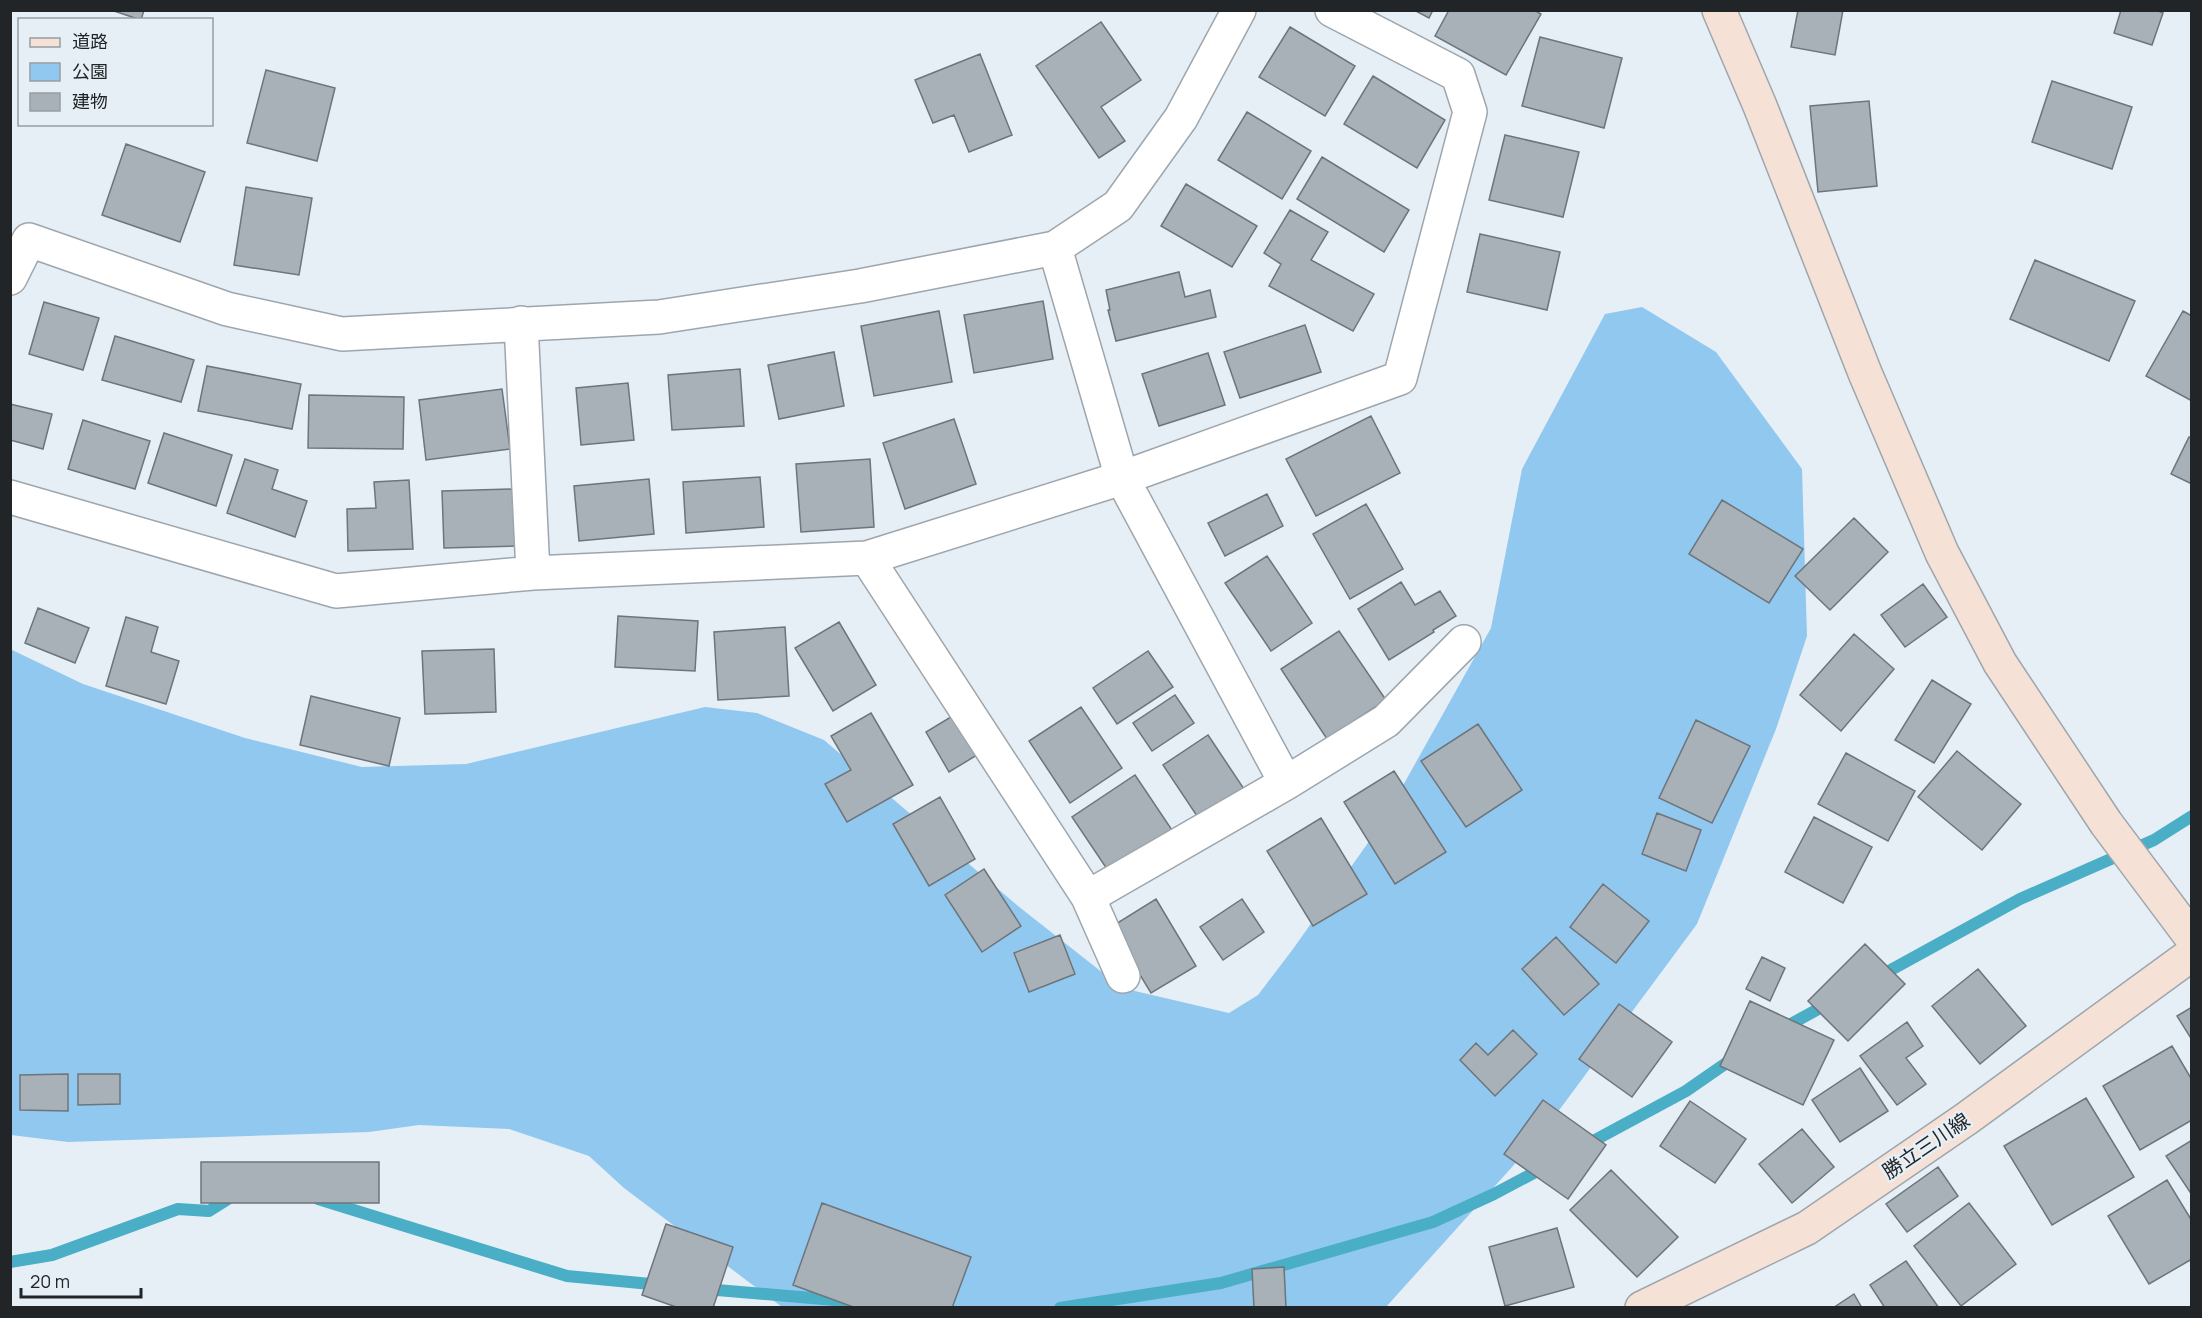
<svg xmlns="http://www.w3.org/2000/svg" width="2202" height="1318" font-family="Manrope,'Noto Sans JP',sans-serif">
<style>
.green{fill:#90c8f0}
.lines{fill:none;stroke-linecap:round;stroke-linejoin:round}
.stream{stroke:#49aec6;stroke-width:12}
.building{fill:#a8b1b8;stroke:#6d757b;stroke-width:1.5}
.street-casing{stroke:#9ea6ad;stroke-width:36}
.secondary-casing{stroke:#9ea6ad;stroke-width:36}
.street{stroke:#fff;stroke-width:33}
.secondary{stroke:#f6e1d6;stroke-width:33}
.labels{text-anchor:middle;stroke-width:5;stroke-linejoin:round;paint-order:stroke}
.street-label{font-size:20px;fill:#212527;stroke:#e6eff5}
</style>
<rect width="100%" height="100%" fill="#e6eff5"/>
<path class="green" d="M1642,307L1716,352L1802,469L1807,636L1776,729L1697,924L1540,1136L1386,1307H782L624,1188L589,1156L509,1129L419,1125L369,1132L68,1142L11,1135L10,649L83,684L245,738L362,767L466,764L705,707L757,713L824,740L1018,906L1122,988L1229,1013L1258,995L1293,949L1382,823L1491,628L1522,469L1605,314Z"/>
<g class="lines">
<path class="stream" d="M1878,977L2020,899L2154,840L2192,816
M1780,1030L1831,1002
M1584,1146L1686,1091L1735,1057
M318,1199L567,1276L661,1285
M10,1262L52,1255L178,1209L209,1211L236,1194
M705,1289L835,1300L849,1303
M1060,1308L1221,1283L1433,1222L1494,1194L1545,1167"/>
</g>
<path class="building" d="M111,10H144L141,20Z
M1414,10H1433L1429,18Z
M1449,10H1534L1541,14L1506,75L1435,36Z
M1798,10H1843L1835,55L1791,47Z
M2121,10H2156L2163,13L2152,45L2114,33Z
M1101,22L1141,80L1101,107L1125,141L1099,158L1036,66Z
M1290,27L1355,66L1325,116L1259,77Z
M1540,37L1622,58L1604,128L1522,106Z
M980,54L1012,135L969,152L954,115L933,123L915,80Z
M266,70L335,88L317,161L247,143Z
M1373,76L1445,120L1417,168L1344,124Z
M2052,81L2132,107L2112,169L2032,142Z
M1869,101L1877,186L1818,192L1810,106Z
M1247,112L1311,151L1282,199L1218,160Z
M1505,135L1579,152L1563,217L1489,200Z
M126,144L205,172L180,242L102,215Z
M1322,157L1409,210L1384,252L1297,199Z
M1186,184L1257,226L1232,267L1161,226Z
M246,187L312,198L299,275L234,265Z
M1290,210L1328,232L1311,260L1374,294L1353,331L1269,286L1281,264L1264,253Z
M1480,234L1560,252L1547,310L1467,292Z
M2035,260L2135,301L2109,361L2010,319Z
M1179,272L1185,297L1210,290L1216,317L1116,341L1108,310H1110L1106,290Z
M1043,301L1053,359L974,373L964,315Z
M44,302L99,318L83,370L29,354Z
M939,311L952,382L874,396L861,326Z
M2183,311L2192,316V401L2146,376Z
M1305,325L1321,372L1240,398L1224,352Z
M115,336L194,360L181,402L102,380Z
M834,352L844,406L779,419L768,365Z
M1208,353L1225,405L1159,426L1142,374Z
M207,366L301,384L292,429L198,411Z
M740,369L744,426L672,430L668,375Z
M628,383L634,440L581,445L576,388Z
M502,389L510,449L426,460L419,400Z
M309,395L404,397L403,449L308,448Z
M10,404L52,414L43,449L10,440Z
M1371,416L1400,473L1316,516L1286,459Z
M954,419L976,484L905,509L883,443Z
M83,420L150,441L135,489L68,469Z
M164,433L232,455L216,506L148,483Z
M2189,437L2192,438V484L2171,474Z
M245,459L278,470L272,489L307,501L295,537L227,513Z
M870,459L874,527L801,532L796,464Z
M760,477L764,527L686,533L683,482Z
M649,479L654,534L579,541L574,486Z
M409,480L413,549L348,551L347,509L376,508L374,482Z
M513,489L515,546L444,548L442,491Z
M1267,494L1283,526L1225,556L1208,523Z
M1722,500L1803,549L1769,603L1689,554Z
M1366,504L1403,569L1350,599L1313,534Z
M1854,518L1888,552L1830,610L1795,576Z
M1267,556L1312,623L1271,651L1225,583Z
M1401,582L1415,605L1440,591L1456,616L1433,630L1434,632L1389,660L1358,609Z
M1923,584L1947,617L1905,647L1881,615Z
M38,608L89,628L75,663L25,643Z
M618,616L698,621L695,671L615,667Z
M126,617L158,627L151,652L179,661L166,704L106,686Z
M839,622L876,685L833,711L795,648Z
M785,627L789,696L718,700L714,632Z
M1339,631L1386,700L1327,739L1281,669Z
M1854,634L1894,669L1841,731L1800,695Z
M494,649L496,712L425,714L422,651Z
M1148,651L1173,687L1117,724L1093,688Z
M1932,680L1971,704L1934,763L1895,740Z
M1175,695L1194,723L1152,751L1133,723Z
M311,696L400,718L389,766L300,745Z
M1081,707L1122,768L1070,803L1029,741Z
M871,713L913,785L847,822L825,784L851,770L831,736Z
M954,715L977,755L949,772L926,732Z
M1696,720L1750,746L1712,823L1659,798Z
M1478,724L1522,790L1466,827L1421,761Z
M1208,735L1246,792L1201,822L1163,765Z
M1957,751L2021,804L1982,850L1918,797Z
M1846,753L1915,791L1888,841L1818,804Z
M1394,771L1446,852L1395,884L1344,802Z
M1135,775L1174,833L1111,875L1072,817Z
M940,797L975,859L929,886L893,824Z
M1657,813L1701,830L1686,871L1642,854Z
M1814,817L1872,847L1843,903L1785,872Z
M1321,818L1367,894L1313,926L1267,851Z
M984,869L1021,926L982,952L945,895Z
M1603,884L1649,921L1616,963L1570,927Z
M1156,899L1196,966L1151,993L1111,927Z
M1242,899L1264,932L1223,960L1200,927Z
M1060,935L1075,974L1029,992L1014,953Z
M1556,937L1599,984L1564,1015L1522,969Z
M1865,944L1905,984L1848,1041L1808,1001Z
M1762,957L1785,968L1770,1001L1746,989Z
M1978,969L2026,1026L1980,1064L1932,1006Z
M1750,1001L1834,1040L1803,1105L1720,1066Z
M1619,1004L1672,1042L1632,1097L1579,1059Z
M2192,1007V1040L2177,1016Z
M1907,1022L1923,1046L1906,1058L1926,1084L1897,1105L1860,1056Z
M1513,1030L1537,1054L1495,1096L1460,1060L1476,1043L1488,1055Z
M2172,1046L2192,1080V1120L2140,1150L2103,1086Z
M1860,1068L1888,1111L1840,1142L1812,1100Z
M68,1074V1111L20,1110V1075Z
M78,1074H120V1104L78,1105Z
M2086,1098L2134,1177L2052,1225L2004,1146Z
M1543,1100L1606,1145L1568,1199L1504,1154Z
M1690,1101L1746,1139L1715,1183L1660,1146Z
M1802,1129L1834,1167L1792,1203L1759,1164Z
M2192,1140V1195L2166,1156Z
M201,1162H379V1203H201Z
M1938,1167L1958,1196L1907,1232L1886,1204Z
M1611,1170L1678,1237L1637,1277L1570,1210Z
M2167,1180L2192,1221V1259L2149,1284L2108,1216Z
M822,1203L971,1257L952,1308H856L793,1285Z
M1969,1203L2016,1264L1961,1306L1914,1246Z
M666,1224L733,1247L713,1308H679L642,1295Z
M1557,1228L1574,1287L1505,1306L1489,1247Z
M1906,1261L1939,1308H1885L1870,1285Z
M1284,1267L1286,1308H1254L1252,1269Z
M1854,1294L1862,1308H1833Z"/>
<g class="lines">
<defs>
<path id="street" d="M1055,248L1122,478L1286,783
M10,278L29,240L227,309L342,334L659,317L860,286L1055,248L1118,206L1181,118L1239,10
M521,323L533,573
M10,497L336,591L533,573L867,558L1122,478L1400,378L1470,112L1458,75L1332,10
M867,558L1088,897L1123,976
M1088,897L1286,783L1386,721L1464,642"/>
<path id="secondary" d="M1719,10L1760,106L1865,373L1942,553L2000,663L2106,823L2192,938
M1642,1308L1807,1228L1966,1119L2192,954"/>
</defs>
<use href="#street" class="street-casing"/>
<use href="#secondary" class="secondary-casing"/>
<use href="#street" class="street"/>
<use href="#secondary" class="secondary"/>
</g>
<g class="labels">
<g class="street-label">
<text transform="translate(1926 1146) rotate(-34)" y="7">勝立三川線</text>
</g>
</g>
<rect width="2202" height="1318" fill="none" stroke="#212527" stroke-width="24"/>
<rect x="18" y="18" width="195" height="108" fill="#e6eff5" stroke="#979ea3" stroke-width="1.5"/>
<rect x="30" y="38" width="30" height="9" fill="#f6e1d6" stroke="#979ea3" stroke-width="1.5"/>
<text x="72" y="48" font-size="18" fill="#212527">道路</text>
<rect x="30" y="63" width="30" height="18" fill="#90c8f0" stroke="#979ea3" stroke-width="1.5"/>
<text x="72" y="78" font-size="18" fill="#212527">公園</text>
<rect x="30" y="93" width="30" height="18" fill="#a8b1b8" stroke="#979ea3" stroke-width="1.5"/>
<text x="72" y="108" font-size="18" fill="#212527">建物</text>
<path d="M21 1288v9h120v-9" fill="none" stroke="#212527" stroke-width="3"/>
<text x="30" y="1288" font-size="18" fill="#212527" stroke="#e6eff5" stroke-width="4.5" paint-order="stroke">20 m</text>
</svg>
